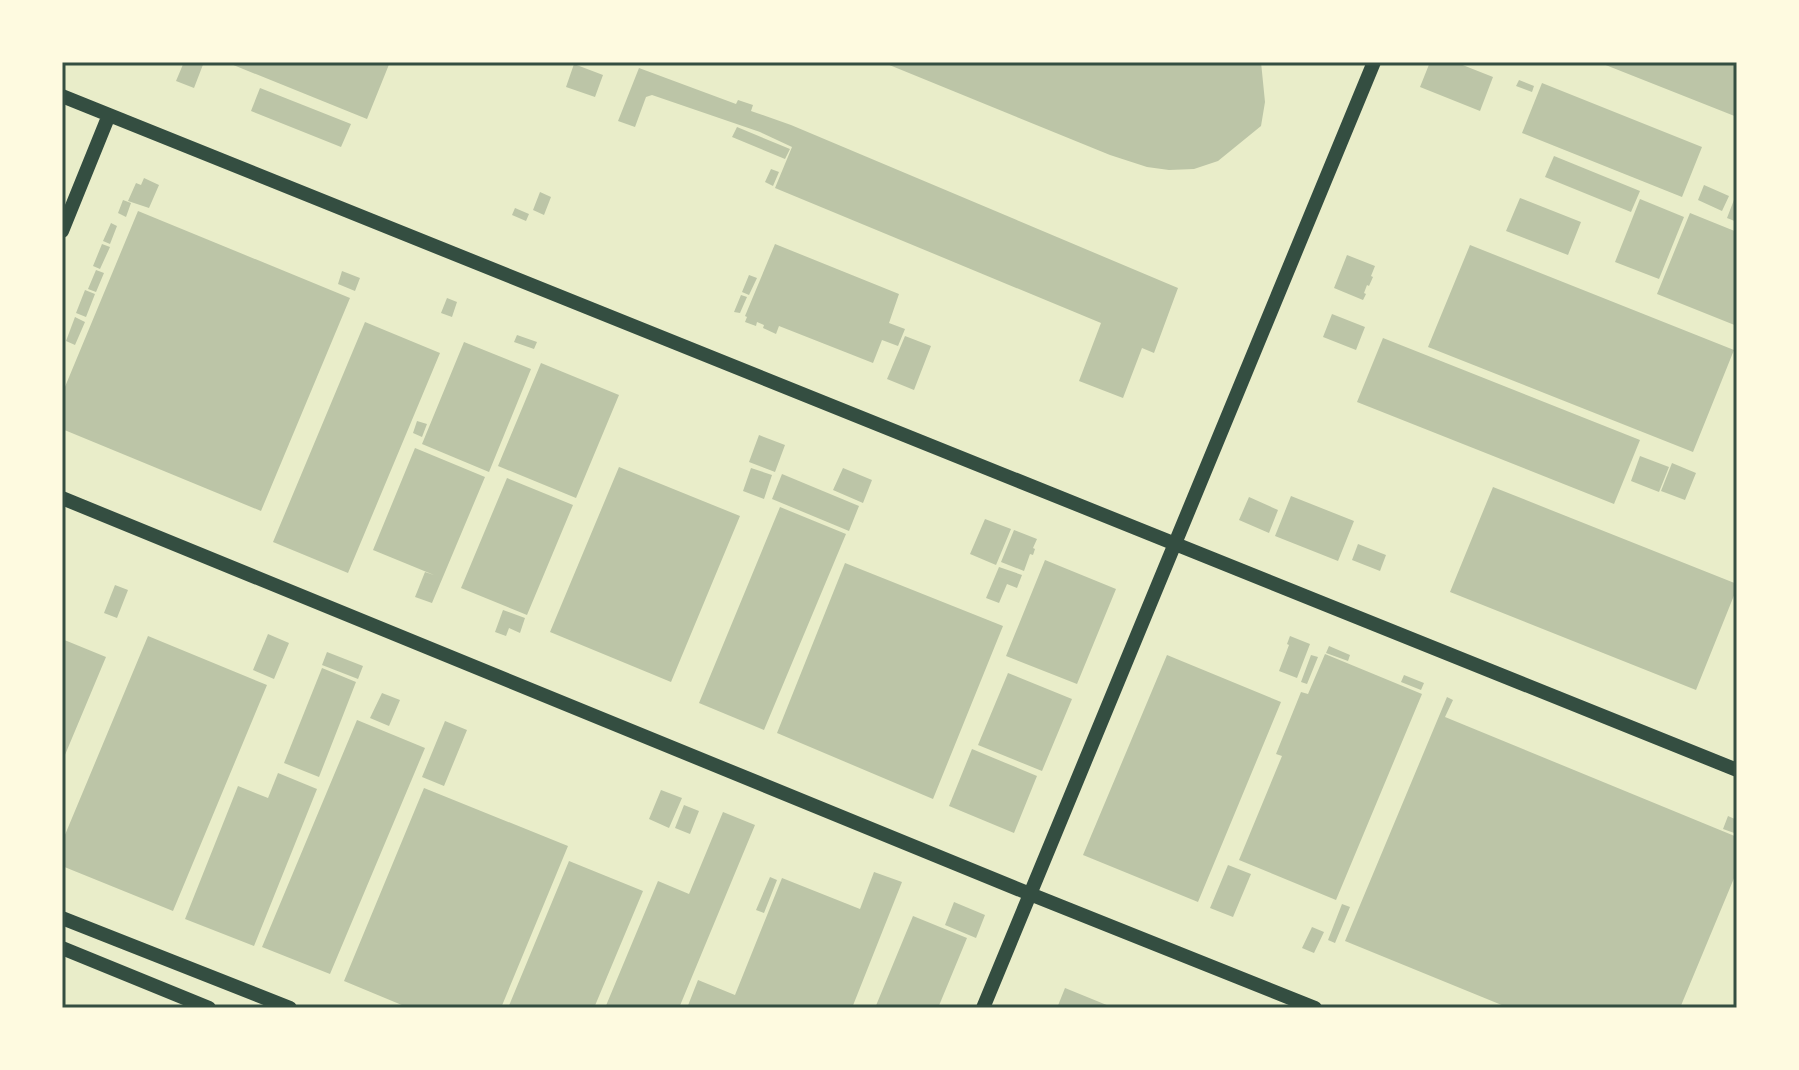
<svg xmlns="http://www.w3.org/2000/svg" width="1799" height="1070" font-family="Georgia,serif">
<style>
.building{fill:#bcc5a7}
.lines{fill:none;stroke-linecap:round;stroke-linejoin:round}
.tertiary{stroke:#344e41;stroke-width:14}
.neatline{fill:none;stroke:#344e41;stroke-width:3}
</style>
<rect width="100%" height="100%" fill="#e9edc9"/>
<path class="building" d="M184,62H204L194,88L176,81Z
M226,62H390L367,119Z
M882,62H1261L1265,102L1261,126L1218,161L1194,169L1169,170L1147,167L1110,155Z
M1430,62H1455L1493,77L1480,111L1420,87Z
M1598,62H1737V117Z
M574,64L603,75L595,97L566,87Z
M639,68L736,104L738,100L753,105L751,111L791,125L1178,288L1154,353L1142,348L1123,398L1079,381L1101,323L775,188L792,147L760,132L652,95L646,97L635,127L618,121Z
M1519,80L1534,86L1532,92L1516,86Z
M1542,83L1702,147L1682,197L1522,133Z
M260,88L351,124L341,147L251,111Z
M737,127L790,149L785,159L732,137Z
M1554,156L1640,191L1631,212L1545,177Z
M771,169L779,172L773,186L765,182Z
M144,178L159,185L149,208L128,201L136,183L141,185Z
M1704,185L1729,196L1722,211L1698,200Z
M540,192L551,197L544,215L533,210Z
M1737,192V222L1727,218Z
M1520,198L1581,222L1568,255L1506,231Z
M1640,199L1684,217L1659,279L1615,262Z
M123,200L131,203L126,217L118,213Z
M515,208L529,214L526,221L512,215Z
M138,211L350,298L261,511L62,429V394Z
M1690,213L1737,232V326L1657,294Z
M111,223L117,226L110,244L103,241Z
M102,244L110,247L100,269L93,266Z
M775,244L899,294L889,323L905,329L898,346L882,340L873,363L779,326L776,334L763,328L764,325L757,322L756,326L745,322L747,317L745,316Z
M1470,245L1734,350L1693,452L1428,347Z
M1347,255L1375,266L1371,276L1373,277L1369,286L1367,285L1364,293L1366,294L1363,300L1334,288Z
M96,270L104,273L96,292L88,289Z
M342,271L360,278L355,291L338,284Z
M749,275L757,278L749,295L742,292Z
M85,290L95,294L86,317L76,313Z
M741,295L747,297L740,313L734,312Z
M447,298L457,302L452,317L441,313Z
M1332,314L1365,327L1356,350L1323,337Z
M75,317L85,322L75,345L66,341Z
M365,322L440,353L348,573L273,542Z
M517,335L537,342L534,349L514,342Z
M905,336L931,346L914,390L887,379Z
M1383,338L1640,440L1614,504L1357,402Z
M464,342L531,369L489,472L422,444Z
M541,363L619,395L576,498L498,466Z
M417,421L427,424L422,437L413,433Z
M759,435L785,445L775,472L749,462Z
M415,448L485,477L432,603L415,597L425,572L434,575L373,550Z
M1640,456L1669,467L1659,492L1631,481Z
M1672,463L1696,473L1685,500L1661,491Z
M619,467L740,516L671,682L550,632Z
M751,468L772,475L764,499L743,491Z
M843,468L872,480L863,503L833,490Z
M782,474L859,506L849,531L772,499Z
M507,478L573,505L527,615L461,588Z
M1493,487L1737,584V588L1696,690L1450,592Z
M1291,496L1354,521L1338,561L1275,536Z
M1249,497L1278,510L1269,533L1239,520Z
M780,507L846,534L764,730L699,703Z
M985,519L1011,529L996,565L970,554Z
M1014,530L1037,539L1033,548L1035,549L1033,555L1030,554L1024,571L1001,562Z
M1358,544L1386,555L1380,571L1352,560Z
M1045,560L1116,589L1077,684L1006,656Z
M845,563L1003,626L933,799L777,733Z
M999,567L1022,575L1017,588L1007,584L999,603L986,598Z
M115,585L128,590L117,618L104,613Z
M503,610L525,618L520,633L509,628L506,636L495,632Z
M268,634L289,643L274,679L253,670Z
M148,636L267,685L173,911L62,866V842Z
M1290,636L1310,644L1297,678L1279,671L1289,645L1287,644Z
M62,639L106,657L62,762Z
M1329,646L1350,655L1348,661L1326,653Z
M327,652L363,666L358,679L322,665Z
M1325,654L1422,694L1336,900L1239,860L1282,756L1276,754L1301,692L1308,694Z
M1167,655L1281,702L1198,902L1083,855Z
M1311,655L1318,657L1307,684L1301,682Z
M322,668L356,682L319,777L284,763Z
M1008,673L1072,699L1042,771L978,745Z
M1404,675L1424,683L1421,690L1401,682Z
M382,693L400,700L389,726L370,718Z
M1447,697L1453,700L1445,717L1737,837V871L1680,1008H1509L1345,941Z
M357,720L425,748L330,974L262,947Z
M445,721L467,730L444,786L422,777Z
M972,749L1037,776L1014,833L949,806Z
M278,773L317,789L254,946L185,919L238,786L268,798Z
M424,788L568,846L501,1008H409L344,981Z
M661,790L682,798L669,828L649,819Z
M684,805L699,811L690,834L675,828Z
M723,812L755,825L679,1008H605L658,881L689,894Z
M1728,816L1737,820V834L1723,829Z
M569,861L643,891L594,1008H508Z
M1228,865L1251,874L1233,917L1210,908Z
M874,872L902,882L852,1008H687L698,980L735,995L782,878L860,909Z
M770,877L777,880L764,913L756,910Z
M954,902L985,915L976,938L945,925Z
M1342,904L1350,907L1335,943L1328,940Z
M913,916L967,938L938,1008H875Z
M1312,927L1324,932L1314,953L1302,948Z
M1065,988L1114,1008H1057Z"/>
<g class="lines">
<path class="tertiary" d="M62,96L1737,770
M62,231L109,115
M62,498L1030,894L1315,1008
M62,918L290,1008
M62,948L209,1008
M983,1008L1374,62"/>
</g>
<rect width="1799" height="1070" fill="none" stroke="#fefae0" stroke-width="128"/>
<rect x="64" y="64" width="1671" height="942" class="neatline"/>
</svg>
